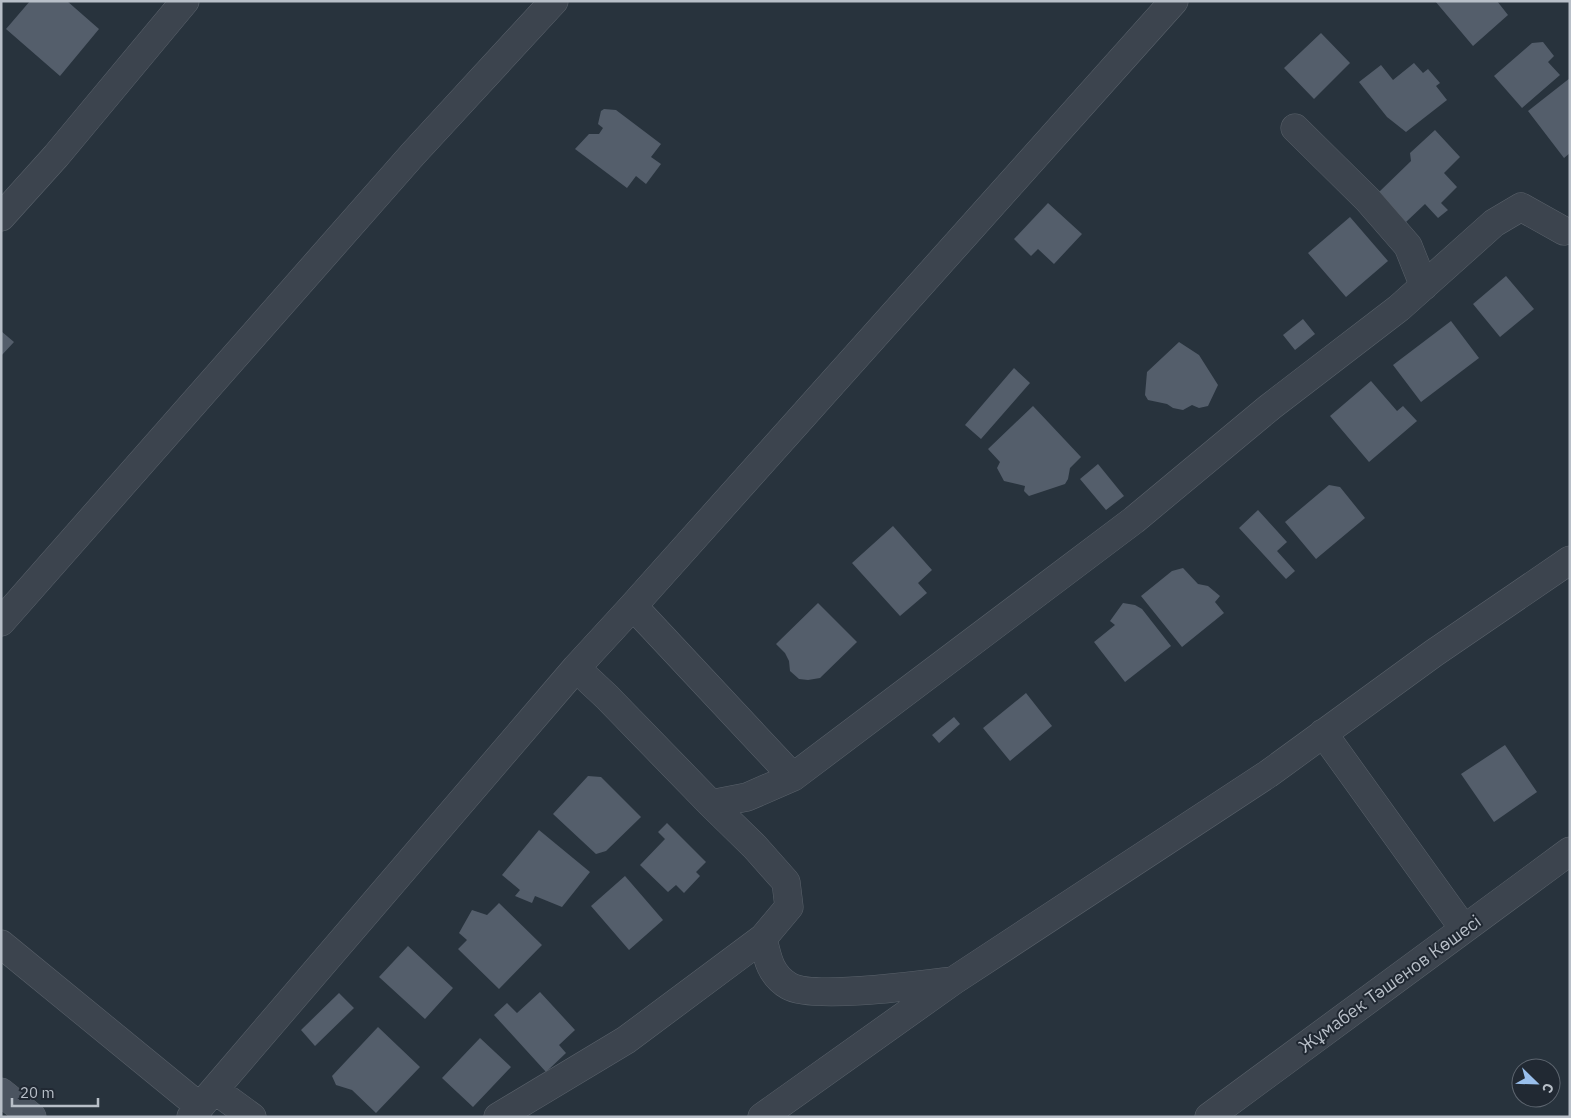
<svg xmlns="http://www.w3.org/2000/svg" width="1571" height="1118" font-family="'IBM Plex Sans',sans-serif">
<style>
.building{fill:#545e6b}
.lines{fill:none;stroke-linecap:round;stroke-linejoin:round}
.minor-casing{stroke:#5a626b;stroke-width:29}
.secondary-casing{stroke:#5a626b;stroke-width:29}
.minor{stroke:#3c444e;stroke-width:28}
.secondary{stroke:#4b5460;stroke-width:28}
.labels{text-anchor:middle;stroke-width:4;stroke-linejoin:round;paint-order:stroke}
.street-label{font-size:18px;fill:#b8bfc8;stroke:#212933}
</style>
<rect width="100%" height="100%" fill="#28333d"/>
<path class="building" d="M30,1H67L99,29L60,76L6,29Z
M1435,1H1497L1508,15L1473,46Z
M1321,33L1350,63L1314,99L1284,68Z
M1543,42L1554,56L1548,62L1560,75L1522,108L1494,76L1532,43Z
M1414,63L1423,73L1428,69L1440,83L1436,86L1447,100L1406,132L1387,117L1359,82L1381,65L1393,80Z
M1570,78V153L1564,158L1528,111Z
M604,109L616,110L661,144L651,157L661,164L646,184L636,176L627,188L575,149L589,134H599L603,128L598,124L601,111Z
M1435,130L1460,157L1444,173L1457,187L1441,203L1448,210L1438,218L1425,204L1406,222L1378,193L1411,161L1410,153Z
M1048,203L1082,234L1054,264L1038,249L1031,256L1014,239Z
M1350,217L1388,261L1346,297L1308,253Z
M1506,276L1534,309L1500,337L1473,304Z
M1303,319L1315,334L1295,350L1283,335Z
M1451,321L1479,358L1421,402L1393,365Z
M1,331L14,342L1,356Z
M1179,342L1199,355L1218,385L1208,406L1199,408L1192,405L1183,410L1173,408L1167,404L1148,400L1145,395L1147,372Z
M1014,368L1030,383L981,439L965,425Z
M1371,381L1397,411L1403,406L1417,421L1369,462L1330,416Z
M1033,406L1081,457L1070,468L1068,479L1065,484L1029,496L1024,491L1025,486L1004,481L997,468L1000,462L988,449Z
M1098,464L1124,496L1106,510L1080,479Z
M1329,485L1340,487L1365,518L1316,559L1285,522Z
M1258,510L1287,542L1277,551L1295,571L1286,579L1239,528Z
M893,526L932,570L918,583L927,593L900,616L852,563Z
M1183,568L1198,584L1208,586L1220,596L1215,602L1224,613L1182,647L1141,596L1172,571Z
M818,603L857,642L820,678L808,680L799,679L790,671L789,661L785,653L776,644Z
M1123,603L1135,605L1142,609L1171,646L1125,682L1094,642L1115,625L1110,621Z
M1026,693L1052,726L1010,761L983,728Z
M954,717L960,724L939,743L932,735Z
M1505,745L1537,792L1494,822L1461,774Z
M588,776L601,777L641,817L606,851L596,854L553,814Z
M667,823L706,862L696,872L700,876L684,893L676,885L668,892L640,865L665,839L658,832Z
M539,830L590,872L562,907L535,896L532,903L515,896L520,890L502,875Z
M625,876L663,920L629,950L591,906Z
M499,903L542,945L499,989L458,949L467,940L459,933L472,910L487,915Z
M408,946L453,988L425,1019L379,977Z
M540,992L575,1030L559,1045L566,1053L546,1072L494,1015L507,1003L517,1013Z
M339,993L354,1008L315,1046L301,1030Z
M378,1027L420,1067L376,1113L352,1090L336,1085L332,1076Z
M480,1038L511,1067L473,1107L442,1078Z"/>
<g class="lines">
<defs>
<path id="minor" d="M1295,128L1368,200L1408,246L1424,286
M1,217L56,156L185,1
M633,606L793,777
M1,622L413,154L554,1
M576,668L607,697L711,804L747,797L793,777L1134,520L1270,407L1399,308L1494,223L1521,207L1564,231
M1323,733L1464,929
M763,938C767,957 770,975 789,986C813,1000 920,985 952,981
M1,944L200,1107
M215,1090L252,1117
M191,1117L576,668L633,606L1174,1
M498,1117L626,1040L763,938L789,907L786,882L755,847L711,804
M762,1117L953,981L1268,774L1434,653L1570,560
M1209,1117L1570,851"/>
<path id="secondary" d="M1,1092L32,1117"/>
</defs>
<use href="#minor" class="minor-casing"/>
<use href="#secondary" class="secondary-casing"/>
<use href="#minor" class="minor"/>
<use href="#secondary" class="secondary"/>
</g>
<g class="labels">
<g class="street-label">
<text transform="translate(1390 984) rotate(-36)" y="6">Жұмабек Тәшенов Көшесі</text>
</g>
</g>
<rect width="1571" height="1118" fill="none" stroke="#b8bfc8" stroke-width="5"/>
<g transform="translate(1536 1083) rotate(113)"><circle r="24" fill="#212933" stroke="#5d656f"/>
<path d="M0-4L9 19L0 12L-9 19Z" fill="#99bfec"/>
<text y="-8" font-size="14" font-weight="bold" text-anchor="middle" fill="#b8bfc8">С</text>
</g>
<path d="M12 1098v8h86v-8" fill="none" stroke="#b8bfc8" stroke-width="2.5"/>
<text x="20" y="1098" font-size="15" fill="#b8bfc8" stroke="#212933" stroke-width="4" paint-order="stroke">20 m</text>
</svg>
